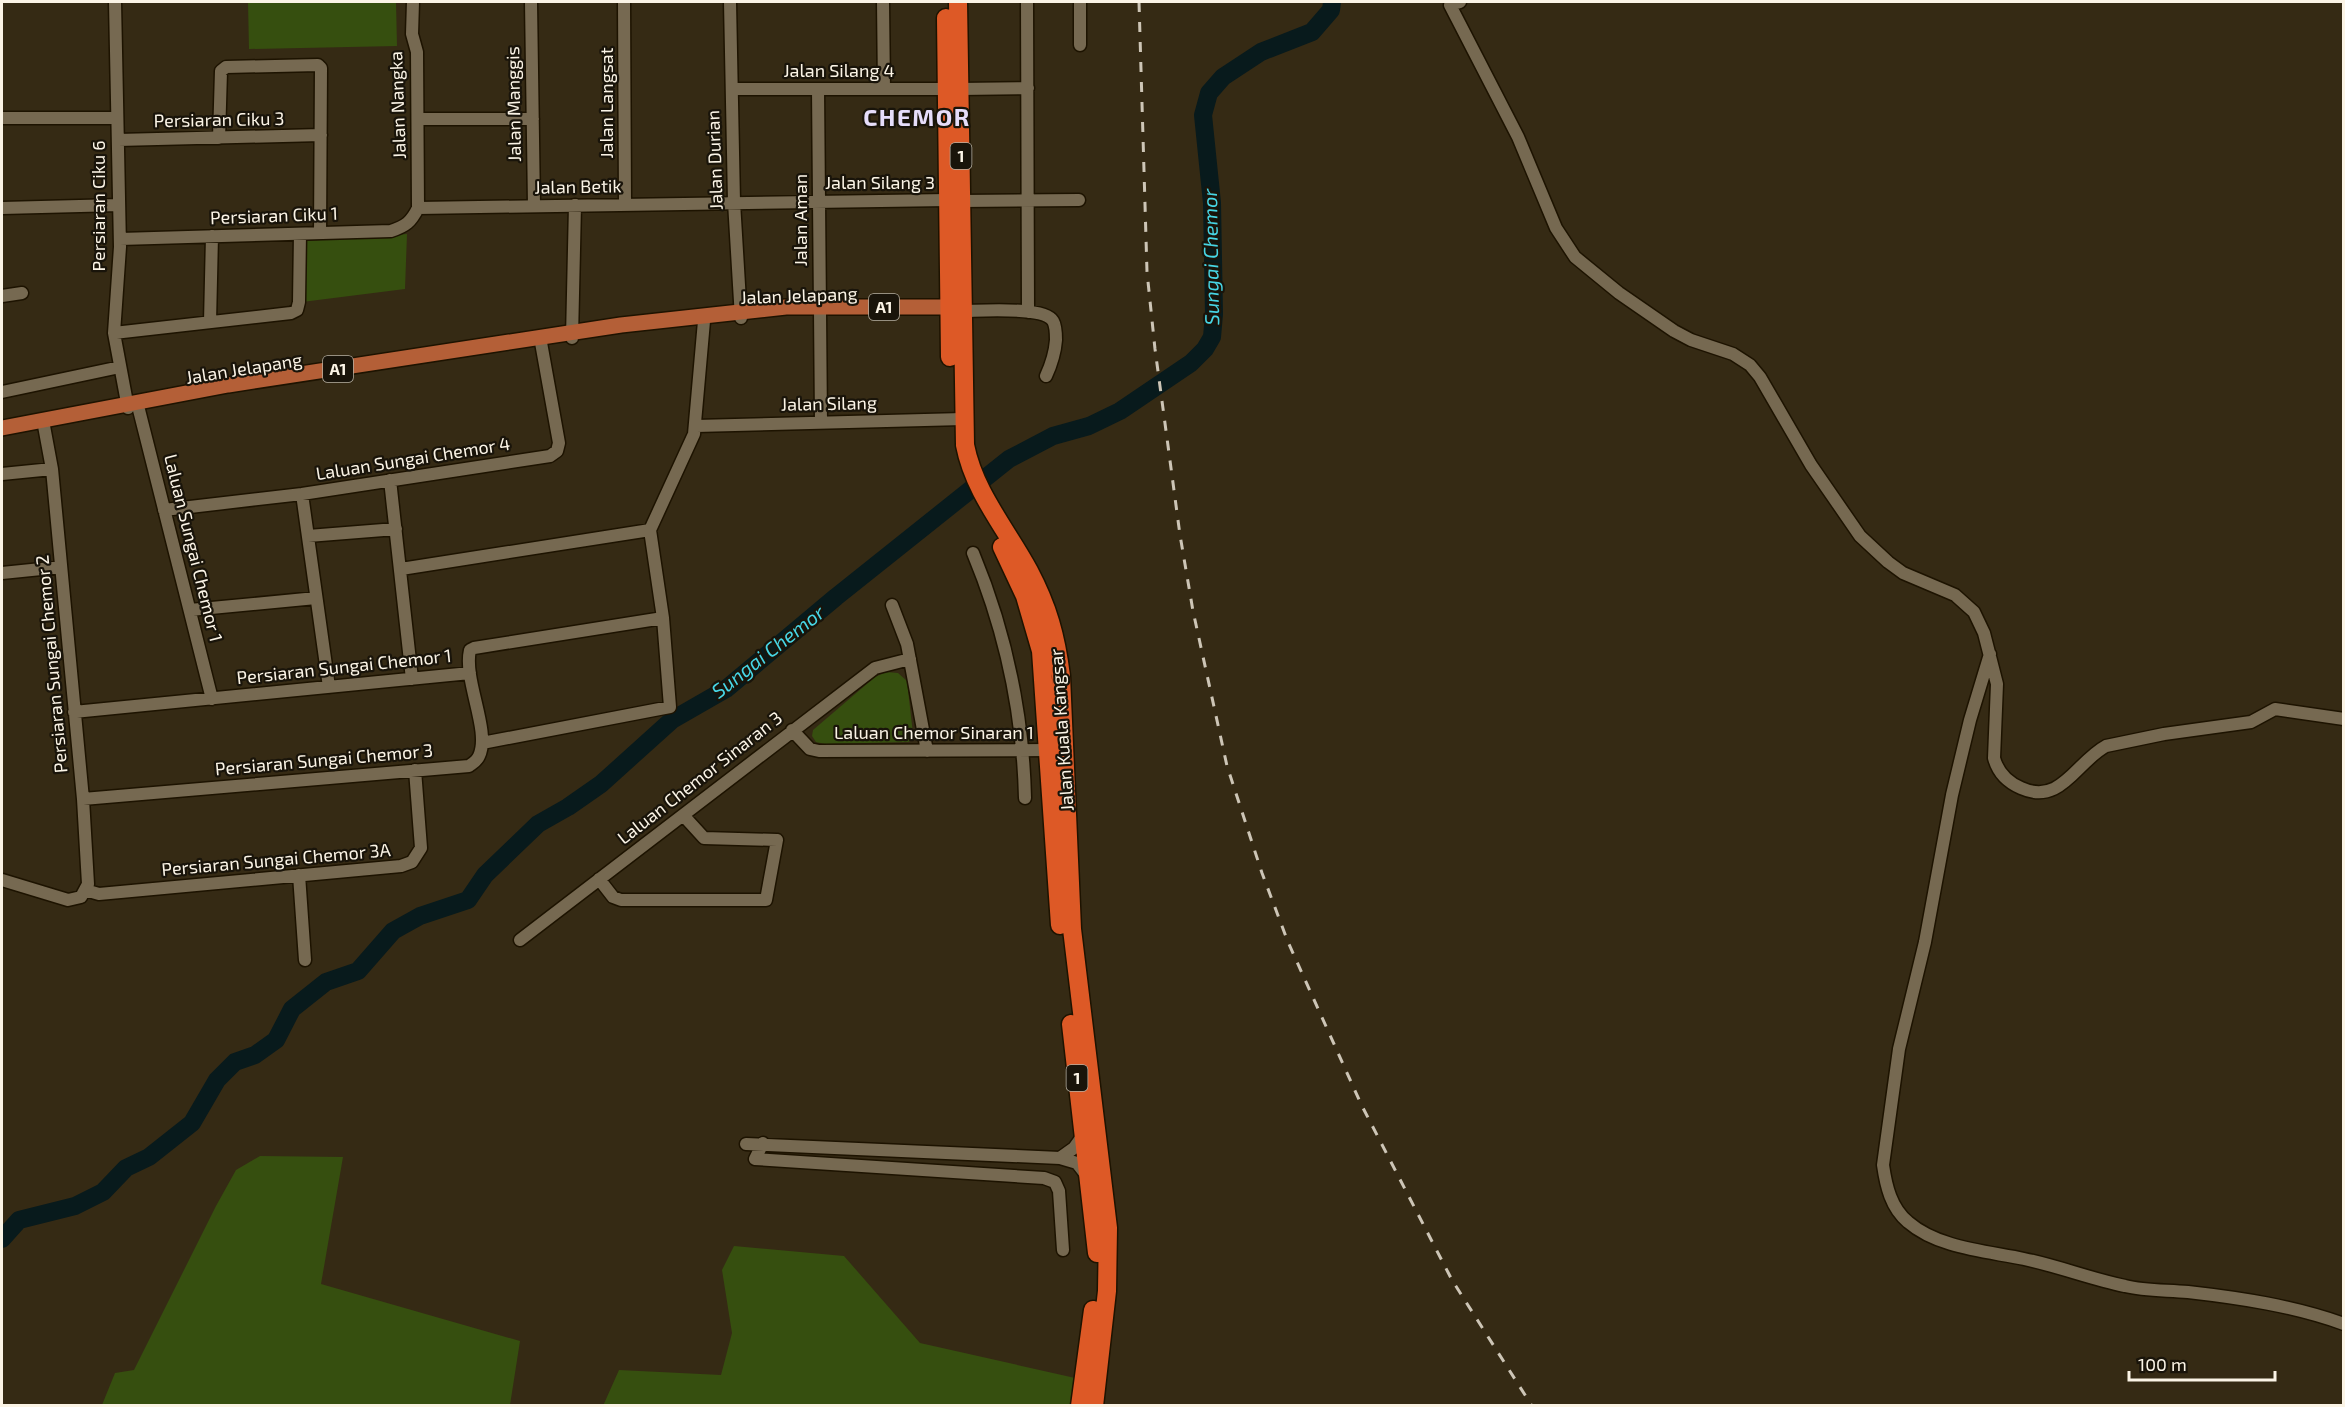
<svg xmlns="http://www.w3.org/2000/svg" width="2345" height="1407" font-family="'Exo 2',sans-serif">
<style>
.green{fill:#364f0f}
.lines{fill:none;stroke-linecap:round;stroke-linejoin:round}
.river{stroke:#081a1c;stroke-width:18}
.minor-casing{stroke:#1d1300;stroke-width:15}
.major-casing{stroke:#1d1300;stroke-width:18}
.highway-casing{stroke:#1d1300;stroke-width:21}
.minor{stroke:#766951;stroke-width:12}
.major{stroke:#b45f37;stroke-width:15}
.highway{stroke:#dd5926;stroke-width:18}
.rail{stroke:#cdc5b6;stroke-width:3;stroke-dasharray:10 10;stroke-linecap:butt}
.labels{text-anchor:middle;stroke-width:4.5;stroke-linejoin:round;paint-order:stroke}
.shield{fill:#19140a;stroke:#b7b1a4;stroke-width:1.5}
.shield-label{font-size:16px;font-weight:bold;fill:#fbf4e6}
.street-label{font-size:18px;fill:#fbf4e6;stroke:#19140a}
.water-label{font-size:20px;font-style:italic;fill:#47d6e5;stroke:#19140a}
.district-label{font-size:24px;font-weight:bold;letter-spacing:1.5px;fill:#e6ddfa;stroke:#19140a}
</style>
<rect width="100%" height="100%" fill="#352a14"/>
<path class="green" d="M248,2H396L397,46L249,49Z
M407,234L405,289L302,302L306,241Z
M886,672L898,673L907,681L913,734L912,740L908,742L825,744L816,742L812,736L813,730L875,677Z
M260,1156L343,1157L321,1284L520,1341L510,1405H102L115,1373L134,1370L216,1206L236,1170Z
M734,1246L844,1256L920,1343L1084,1380L1080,1405L603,1406L619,1370L721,1375L732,1333L722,1270Z"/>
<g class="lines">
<path class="river" d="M2,1239L19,1220L75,1206L103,1192L126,1168L149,1157L192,1123L217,1080L235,1062L255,1055L276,1040L292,1009L326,982L358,971L393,931L420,916L468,900L485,875L538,824L568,807L601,784L672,720L726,689L836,597L1009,459L1053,436L1089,426L1120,411L1191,363L1205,349L1212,337L1214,314L1212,203L1203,115L1209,93L1223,77L1261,52L1312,32L1331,10L1332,2"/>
<defs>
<path id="minor" d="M115,2L120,247L114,333L128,408
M531,2L534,206
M624,2L625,204
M730,2L734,202L741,318
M883,2L884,89
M1027,2L1028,312
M1080,2V45
M1460,2L1450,5L1518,137L1556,228L1575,257L1619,293L1674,331L1691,340L1733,354L1750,365L1760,377L1811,465L1860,536L1888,562L1903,573L1955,595L1974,612L1984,633L1997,684L1994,758C1998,773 2007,782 2021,788C2061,806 2076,762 2106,746L2164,734L2251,722L2275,709L2344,719
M732,89H947
M818,89L821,422
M960,89L1028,88
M2,118H117
M418,119H533
M219,138L221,71L226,67L318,65L321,68L320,233
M118,140L321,135
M961,201L1079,200
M2,208L119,205
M418,208L948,200
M120,239L391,231C406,226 411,222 418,208L417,52L412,34L413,2
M2,296L22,293
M962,311C980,311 1044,306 1053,321C1056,326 1056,334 1056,340C1055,353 1052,363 1046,376
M210,322L212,236
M114,333L291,313L297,310L299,302L300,234
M572,338L575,205
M2,392L120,367
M137,402L212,699
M696,426L963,419
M2,474L52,469
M390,480L412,679
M302,494L329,687
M164,510L302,494L550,456L557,451L559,443L540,337
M308,536L396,529
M973,553C1005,630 1023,714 1025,798
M401,569L650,530
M2,573L61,567
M892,605L907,644L927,751
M190,610L316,598
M1990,654L1970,720L1952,795L1925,942L1899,1049L1883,1165C1886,1186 1891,1208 1908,1222C1938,1248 1986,1251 2024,1259C2058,1266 2091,1279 2125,1286C2145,1291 2167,1290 2188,1292C2241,1298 2294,1306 2344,1324
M74,712L470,673
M792,730L810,749L819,751L1048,750
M482,743L670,707L663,618L650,530L694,434L704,321
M83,799L469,766C473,763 477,761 479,756C491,731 463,680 470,650L474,648L663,618
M299,875L305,960
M599,879L613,897L621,900H766L777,840L704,838L683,815
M2,880L68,900L81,897L88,884L83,799L52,469L44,426
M85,890L99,894L401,866L412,862L421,848L415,770
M520,940L875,668L910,659
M763,1143L755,1159L1044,1178L1055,1182L1059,1191L1063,1250
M746,1144L1060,1158L1077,1163L1087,1176
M1060,1158L1074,1148L1084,1134"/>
<path id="major" d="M2,428L228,385L621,325L786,307H949L959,310"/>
<path id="highway" d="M958,2L965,445C974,492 1007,530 1029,571C1048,607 1056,636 1061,676L1072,929L1108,1228L1107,1291L1094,1406
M946,18L950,357
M1002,547L1025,596L1041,651L1060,925
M1071,1024L1097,1253
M1080,1406L1093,1310"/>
</defs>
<use href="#minor" class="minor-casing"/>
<use href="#major" class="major-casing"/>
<use href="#highway" class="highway-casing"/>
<use href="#minor" class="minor"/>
<use href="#major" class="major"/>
<use href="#highway" class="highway"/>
<path class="rail" d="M1139,2L1147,272L1155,349L1180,535L1193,611L1227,766L1262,873L1288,942L1361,1104L1452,1280L1532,1406"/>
</g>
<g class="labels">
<g class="shield">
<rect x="950.5" y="143" width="21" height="26" rx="4.5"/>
<rect x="869" y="294" width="30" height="26" rx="4.5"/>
<rect x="323" y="356" width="30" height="26" rx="4.5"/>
<rect x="1066.5" y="1065" width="21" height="26" rx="4.5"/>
</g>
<g class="shield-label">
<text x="961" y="162">1</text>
<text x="884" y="313">A1</text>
<text x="338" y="375">A1</text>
<text x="1077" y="1084">1</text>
</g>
<g class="street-label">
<text x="839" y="77">Jalan Silang 4</text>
<text transform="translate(607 103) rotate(-90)" y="6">Jalan Langsat</text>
<text transform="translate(514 104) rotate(-91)" y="6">Jalan Manggis</text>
<text transform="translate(398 105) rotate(-92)" y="6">Jalan Nangka</text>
<text transform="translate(219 120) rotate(-1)" y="6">Persiaran Ciku 3</text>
<text transform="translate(715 160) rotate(-92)" y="6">Jalan Durian</text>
<text x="880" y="189">Jalan Silang 3</text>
<text transform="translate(578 187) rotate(-1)" y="6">Jalan Betik</text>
<text transform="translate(99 206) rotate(-90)" y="6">Persiaran Ciku 6</text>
<text transform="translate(274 216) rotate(-2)" y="6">Persiaran Ciku 1</text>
<text transform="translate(801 220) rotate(-90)" y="6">Jalan Aman</text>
<text transform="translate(799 296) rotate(-2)" y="6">Jalan Jelapang</text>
<text transform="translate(244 369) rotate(-9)" y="6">Jalan Jelapang</text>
<text transform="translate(829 404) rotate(-1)" y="6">Jalan Silang</text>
<text transform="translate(413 459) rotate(-9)" y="6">Laluan Sungai Chemor 4</text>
<text transform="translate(193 548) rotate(76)" y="6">Laluan Sungai Chemor 1</text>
<text transform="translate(52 664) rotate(-95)" y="6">Persiaran Sungai Chemor 2</text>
<text transform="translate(344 667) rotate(-6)" y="6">Persiaran Sungai Chemor 1</text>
<text transform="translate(1062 730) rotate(-94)" y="6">Jalan Kuala Kangsar</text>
<text x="934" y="739">Laluan Chemor Sinaran 1</text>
<text transform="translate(324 760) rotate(-5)" y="6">Persiaran Sungai Chemor 3</text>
<text transform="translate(700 778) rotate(-38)" y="6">Laluan Chemor Sinaran 3</text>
<text transform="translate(276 860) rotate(-5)" y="6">Persiaran Sungai Chemor 3A</text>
</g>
<g class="water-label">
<text transform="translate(1211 257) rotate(-91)" y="7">Sungai Chemor</text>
<text transform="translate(768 652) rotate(-38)" y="7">Sungai Chemor</text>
</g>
<g class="district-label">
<text x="917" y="126">CHEMOR</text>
</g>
</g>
<rect width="2345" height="1407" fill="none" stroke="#fbf4e6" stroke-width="6"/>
<path d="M2129 1371v9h146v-9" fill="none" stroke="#fbf4e6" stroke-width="3"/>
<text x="2138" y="1371" font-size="18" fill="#fbf4e6" stroke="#19140a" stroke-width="4.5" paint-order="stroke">100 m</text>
</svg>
